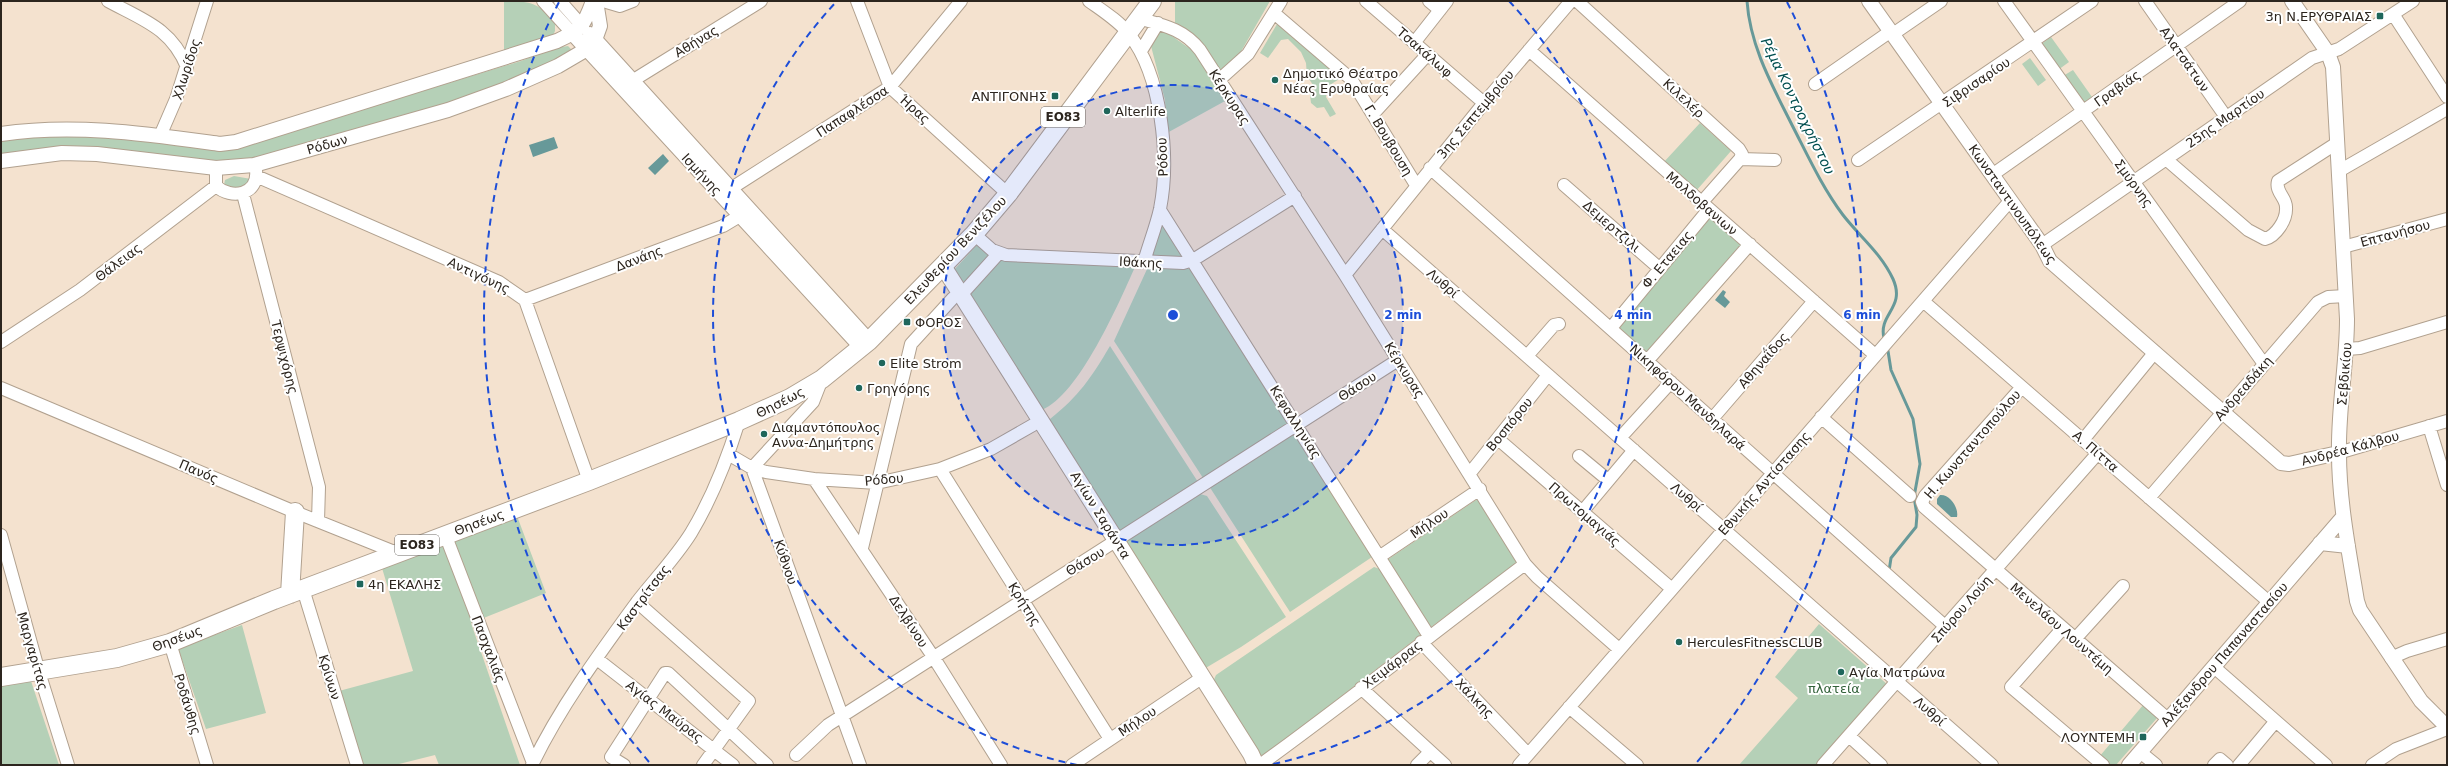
<svg xmlns="http://www.w3.org/2000/svg" width="2448" height="766" font-family="'DejaVu Sans',sans-serif">
<style>
.green{fill:#b5d0b7}
.water{fill:#679999}
.lines{fill:none;stroke-linecap:round;stroke-linejoin:round}
.stream{stroke:#679999;stroke-width:3}
.minor-casing{stroke:#b1a18f;stroke-width:14}
.tertiary-casing{stroke:#b1a18f;stroke-width:16}
.secondary-casing{stroke:#b1a18f;stroke-width:18}
.primary-casing{stroke:#b1a18f;stroke-width:20}
.minor{stroke:#fff;stroke-width:12}
.tertiary{stroke:#fff;stroke-width:14}
.secondary{stroke:#fff;stroke-width:16}
.primary{stroke:#fff;stroke-width:18}
.ring{fill:none;stroke:#1d4ed8;stroke-width:2;stroke-dasharray:7 5}
.poi-dot{fill:#1f665b;stroke:#fff;stroke-width:1.5}
.labels{text-anchor:middle;stroke-width:4;stroke-linejoin:round;paint-order:stroke}
.shield{fill:#fff;stroke:#6b6662;stroke-width:1}
.shield-label{font-size:12px;font-weight:bold;fill:#2c251e}
.poi-label{font-size:13px;fill:#2c251e;stroke:#fff;text-anchor:start}
.street-label{font-size:13px;fill:#2c251e;stroke:#fff}
.park-label{font-size:13px;fill:#33623a;stroke:#fff}
.water-label{font-size:14px;font-style:italic;fill:#004e4f;stroke:#fff}
.centre{fill:#1d4ed8;stroke:#fff;stroke-width:2}
.ring-label{font-size:12px;text-anchor:middle;font-weight:bold;fill:#1d4ed8;stroke:#fff;stroke-width:4;stroke-linejoin:round;paint-order:stroke}
</style>
<rect width="100%" height="100%" fill="#f4e2cf"/>
<path class="green" d="M504,1C529,1 538,2 555,22V31L551,40L504,55Z
M1175,1H1270L1235,62L1221,70C1201,56 1202,33 1175,24Z
M1277,24L1341,78L1328,86L1326,97L1336,114L1330,117L1324,107L1317,108L1311,103L1310,95L1315,88L1307,76L1306,63L1301,52L1288,39L1281,40L1268,58L1260,53Z
M1162,29L1196,53L1225,101L1167,133L1165,100L1151,46L1159,30Z
M2051,37L2069,62L2058,70L2040,45Z
M568,46L573,51L485,93L262,157L218,162L71,147L1,155V139L59,135L243,146L521,61L555,48Z
M2030,58L2046,80L2038,86L2022,64Z
M2073,70L2092,97L2082,104L2063,76Z
M1700,123L1731,151L1696,191L1663,163Z
M234,176L251,179L249,184L237,190L224,185L225,180Z
M1709,216L1743,245L1647,356L1618,330L1619,323Z
M1161,225H1162L1183,255L1181,257L1151,256Z
M979,245L991,254L964,282L953,274V271L976,246Z
M1001,260L1135,267C1119,303 1079,395 1042,410L969,296Z
M1148,267L1191,269L1290,423L1203,478L1114,341Z
M1110,346L1198,482L1118,535L1050,423V419C1079,396 1091,378 1110,346Z
M1295,431L1372,557L1290,612L1209,486Z
M1200,494L1207,496L1286,617L1241,647L1204,669L1127,546V540Z
M1479,498L1517,563L1431,627L1387,560Z
M517,516L546,593L471,623L520,765H439L435,755L395,765H360L339,691L413,671L382,568Z
M1374,567L1380,569L1422,634L1265,755H1259L1212,684L1216,675Z
M1819,624L1889,686L1817,765H1739L1798,698L1775,677Z
M242,625L266,713L206,729L178,648Z
M31,681L59,765H1V686Z
M2144,704L2158,717L2116,765H2108L2099,757Z"/>
<path class="water" d="M554,137L558,148L533,157L529,145Z
M663,154L669,161L655,175L648,168Z
M1723,290L1726,292L1724,296L1730,302L1725,308L1715,300Z
M1940,495C1950,494 1959,508 1957,517H1951L1937,504V499Z"/>
<g class="lines">
<path class="stream" d="M1747,1C1750,46 1772,85 1792,125C1808,156 1822,187 1843,215C1860,237 1881,253 1893,279C1906,308 1878,314 1884,338
M1888,351L1891,370L1913,419L1920,464L1914,497L1917,515L1916,527L1891,558L1889,571"/>
<defs>
<path id="minor" d="M108,1C143,20 171,28 187,67
M543,1L573,34
M560,1L583,27
M603,1L620,6L633,1
M857,1L890,87L1008,194
M1089,1C1103,11 1119,21 1129,34C1162,76 1170,158 1160,209C1156,227 1149,244 1144,262
M1366,1L1484,103
M1429,1L1440,10
M1577,1L1739,149L1742,154L1740,159L1702,202
M2004,1L2264,364
M2145,1L2226,117
M1274,13L1351,79L1416,185
M2393,14L2447,97
M1138,18C1163,25 1184,29 1200,50L1345,275L1525,564L1537,577L1619,649
M1893,34L1941,1
M1414,43L1447,1
M1529,50L1875,355
M1141,51L1158,23
M1219,80L1248,54L1281,1
M632,81L761,1
M1815,84L1891,31
M1374,113L1427,55
M160,136L176,99L207,1
M1740,159L1775,160
M1858,160L2092,1
M2167,160L2248,230L2265,239C2276,236 2287,220 2286,207C2286,197 2275,192 2278,181L2337,143
M1430,168L1946,627
M2339,171L2447,109
M1992,175L2240,1
M256,176L499,282L525,300L589,481
M1564,185L1659,268
M216,186C231,200 259,195 256,170
M724,193L890,87L961,1
M243,194L319,487L318,521
M1160,210L1429,636
M1382,229L1992,765
M974,234L992,250L1006,255L1183,263L1193,260L1295,196
M2042,245L2312,58L2339,49L2413,1
M2343,247L2447,219
M1345,275L1484,103L1571,1
M962,294L999,253
M525,300L723,226L748,211
M1923,301L2269,602
M1611,328L1709,209
M1,342L80,290L216,186V168
M2347,349L2360,348L2447,322
M1527,356L1554,325L1559,324
M1647,361L1750,244
M822,379L813,402L752,468L860,765
M2022,387L1925,496L1922,502L1924,507L2169,720
M1,388L295,512L397,553
M1821,417L1910,496
M1712,419L1814,301
M2429,426L2447,485
M1620,438L1671,382
M1498,439L1672,589
M2083,440L2155,352
M2338,453L2447,421
M728,454L752,468L766,472L814,479L877,483L940,469L991,449L1033,425
M1579,456L1608,480
M940,469L1110,739
M1470,473L1548,375
M814,479L934,658L1001,765
M2149,498L2318,302L2328,297L2346,296
M1582,512L1634,450
M445,534L533,763
M1,535L39,672L68,765
M862,548L911,344L953,298
M1379,557L1480,489
M303,589L357,765
M637,602L749,701L703,765
M2063,628L2011,687L2103,765
M2075,639L2123,586
M1421,642L1528,754
M170,643L207,765
M2391,658L2407,651L2447,639
M597,659L733,765
M2214,667L2326,765
M1361,688L1445,765
M1569,707L1637,765
M1849,736L1881,765
M2140,752L2156,765
M796,755L828,725L1398,360
M532,765C560,707 599,654 637,602C655,579 676,557 691,533C712,498 727,460 739,421
M624,765L611,757L665,673H668L767,765
M1072,765L1203,677
M1260,765C1350,700 1437,630 1525,564
M1417,765L1430,752
M1519,765L2010,201
M1823,765L2098,453
M2214,765L2220,759L2227,765
M2239,765L2275,722
M2372,765L2396,749L2447,729"/>
<path id="tertiary" d="M1869,1L2042,245L2050,261L2281,463L2289,464L2338,453
M2292,1L2328,53L2333,67L2347,319C2347,364 2338,408 2339,453C2339,502 2349,552 2357,601L2360,610L2421,701L2447,727
M573,34L862,348
M590,34L869,341
M1,134C75,123 147,134 220,144L236,142L557,41C581,30 584,26 593,1
M1,161L62,153L97,154L216,168L254,165L448,110L506,89L558,66L587,49L595,40L600,26L596,1
M2320,543L2348,546
M2129,765L2343,517"/>
<path id="secondary" d="M943,266L1251,754L1256,765"/>
<path id="primary" d="M290,594L295,512
M1,677L117,658L170,643L274,600L589,481L739,421L790,398L822,379L869,341L974,234L1008,194L1152,1"/>
</defs>
<use href="#minor" class="minor-casing"/>
<use href="#tertiary" class="tertiary-casing"/>
<use href="#secondary" class="secondary-casing"/>
<use href="#primary" class="primary-casing"/>
<use href="#minor" class="minor"/>
<use href="#tertiary" class="tertiary"/>
<use href="#secondary" class="secondary"/>
<use href="#primary" class="primary"/>
</g>
<circle cx="1173" cy="315" r="230" fill="#1d4ed8" fill-opacity=".12"/>
<g class="ring">
<circle cx="1173" cy="315" r="230"/>
<path d="M1077 765A460 460 0 0 1 837 1M1509 1A460 460 0 0 1 1269 765"/>
<path d="M649 762A689 689 0 0 1 559 2M1787 2A689 689 0 0 1 1697 762"/>
</g>
<g class="poi-dot">
<rect x="2376" y="12" width="8" height="8" rx="2"/>
<circle cx="1275" cy="80" r="4"/>
<rect x="1051" y="92" width="8" height="8" rx="2"/>
<circle cx="1107" cy="111" r="4"/>
<rect x="903" y="318" width="8" height="8" rx="2"/>
<circle cx="882" cy="363" r="4"/>
<circle cx="859" cy="388" r="4"/>
<circle cx="764" cy="434" r="4"/>
<rect x="356" y="580" width="8" height="8" rx="2"/>
<circle cx="1679" cy="642" r="4"/>
<circle cx="1841" cy="672" r="4"/>
<rect x="2139" y="733" width="8" height="8" rx="2"/>
</g>
<g class="labels">
<g class="shield">
<rect x="1041" y="107" width="44" height="20" rx="3"/>
<rect x="395" y="535" width="44" height="20" rx="3"/>
</g>
<g class="shield-label">
<text x="1063" y="121">ΕΟ83</text>
<text x="417" y="549">ΕΟ83</text>
</g>
<g class="poi-label">
<text x="2372" y="21" text-anchor="end">3η Ν.ΕΡΥΘΡΑΙΑΣ</text>
<text x="1283" y="78">Δημοτικό Θέατρο<tspan x="1283" dy="15">Νέας Ερυθραίας</tspan></text>
<text x="1047" y="101" text-anchor="end">ΑΝΤΙΓΟΝΗΣ</text>
<text x="1115" y="116">Alterlife</text>
<text x="915" y="327">ΦΟΡΟΣ</text>
<text x="890" y="368">Elite Strom</text>
<text x="867" y="393">Γρηγόρης</text>
<text x="772" y="432">Διαμαντόπουλος<tspan x="772" dy="15">Αννα-Δημήτρης</tspan></text>
<text x="368" y="589">4η ΕΚΑΛΗΣ</text>
<text x="1687" y="647">HerculesFitnessCLUB</text>
<text x="1849" y="677">Αγία Ματρώνα</text>
<text x="2135" y="742" text-anchor="end">ΛΟΥΝΤΕΜΗ</text>
</g>
<g class="street-label">
<text transform="translate(696 41) rotate(-31)" y="5">Αθήνας</text>
<text transform="translate(1425 52) rotate(41)" y="5">Τσακάλωφ</text>
<text transform="translate(2185 59) rotate(55)" y="5">Αλατσάτων</text>
<text transform="translate(186 69) rotate(-72)" y="5">Χλωρίδος</text>
<text transform="translate(1976 82) rotate(-34)" y="5">Σιβρισαρίου</text>
<text transform="translate(2117 88) rotate(-35)" y="5">Γραβιάς</text>
<text transform="translate(1230 97) rotate(57)" y="5">Κέρκυρας</text>
<text transform="translate(1684 98) rotate(43)" y="5">Κιλελέρ</text>
<text transform="translate(915 109) rotate(42)" y="5">Ήρας</text>
<text transform="translate(852 111) rotate(-33)" y="5">Παπαφλέσσα</text>
<text transform="translate(1475 114) rotate(-50)" y="5">3ης Σεπτεμβρίου</text>
<text transform="translate(2225 118) rotate(-35)" y="5">25ης Μαρτίου</text>
<text transform="translate(1389 140) rotate(59)" y="5">Γ. Βουβουση</text>
<text transform="translate(327 144) rotate(-16)" y="5">Ρόδων</text>
<text transform="translate(1162 157) rotate(-92)" y="5">Ρόδου</text>
<text transform="translate(702 174) rotate(47)" y="5">Ισμήνης</text>
<text transform="translate(2134 183) rotate(54)" y="5">Σμύρνης</text>
<text transform="translate(1702 203) rotate(41)" y="5">Μολδοβανιων</text>
<text transform="translate(2013 204) rotate(55)" y="5">Κωνσταντινουπόλεως</text>
<text transform="translate(1612 226) rotate(41)" y="5">Δεμερτζιλι</text>
<text transform="translate(2395 233) rotate(-15)" y="5">Επτανήσου</text>
<text transform="translate(955 250) rotate(-47)" y="5">Ελευθερίου Βενιζέλου</text>
<text transform="translate(639 258) rotate(-21)" y="5">Δανάης</text>
<text transform="translate(1667 259) rotate(-50)" y="5">Φ. Εταειας</text>
<text transform="translate(118 262) rotate(-37)" y="5">Θάλειας</text>
<text transform="translate(1141 262) rotate(3)" y="5">Ιθάκης</text>
<text transform="translate(479 275) rotate(25)" y="5">Αντιγόνης</text>
<text transform="translate(1443 283) rotate(41)" y="5">Λυθρί</text>
<text transform="translate(285 357) rotate(76)" y="5">Τερψιχόρης</text>
<text transform="translate(1763 360) rotate(-49)" y="5">Αθηναΐδος</text>
<text transform="translate(1405 370) rotate(58)" y="5">Κέρκυρας</text>
<text transform="translate(2344 374) rotate(-85)" y="5">Σεβδικίου</text>
<text transform="translate(1357 386) rotate(-33)" y="5">Θάσου</text>
<text transform="translate(2243 388) rotate(-49)" y="5">Ανδρεαδάκη</text>
<text transform="translate(1688 397) rotate(42)" y="5">Νικηφόρου Μανδηλαρά</text>
<text transform="translate(780 402) rotate(-27)" y="5">Θησέως</text>
<text transform="translate(1296 422) rotate(58)" y="5">Κεφαλληνίας</text>
<text transform="translate(1509 424) rotate(-51)" y="5">Βοσπόρου</text>
<text transform="translate(1972 444) rotate(-49)" y="5">Η. Κωνσταντοπούλου</text>
<text transform="translate(2350 448) rotate(-15)" y="5">Ανδρέα Κάλβου</text>
<text transform="translate(2096 451) rotate(41)" y="5">Α. Πίττα</text>
<text transform="translate(199 471) rotate(23)" y="5">Πανός</text>
<text transform="translate(884 479) rotate(-5)" y="5">Ρόδου</text>
<text transform="translate(1764 483) rotate(-49)" y="5">Εθνικής Αντίστασης</text>
<text transform="translate(1687 497) rotate(41)" y="5">Λυθρί</text>
<text transform="translate(1585 514) rotate(41)" y="5">Πρωτομαγιάς</text>
<text transform="translate(1101 515) rotate(58)" y="5">Αγίων Σαράντα</text>
<text transform="translate(479 522) rotate(-20)" y="5">Θησέως</text>
<text transform="translate(1429 523) rotate(-34)" y="5">Μήλου</text>
<text transform="translate(1085 561) rotate(-31)" y="5">Θάσου</text>
<text transform="translate(786 562) rotate(71)" y="5">Κύθνου</text>
<text transform="translate(643 597) rotate(-53)" y="5">Καστρίτσας</text>
<text transform="translate(1025 604) rotate(58)" y="5">Κρήτης</text>
<text transform="translate(1961 609) rotate(-49)" y="5">Σπύρου Λούη</text>
<text transform="translate(909 621) rotate(57)" y="5">Δελβίνου</text>
<text transform="translate(2062 628) rotate(41)" y="5">Μενελάου Λουντέμη</text>
<text transform="translate(177 638) rotate(-20)" y="5">Θησέως</text>
<text transform="translate(489 649) rotate(69)" y="5">Πασχαλιάς</text>
<text transform="translate(33 651) rotate(74)" y="5">Μαργαρίτας</text>
<text transform="translate(2224 654) rotate(-49)" y="5">Αλέξανδρου Παπαναστασίου</text>
<text transform="translate(1392 664) rotate(-37)" y="5">Χειμάρρας</text>
<text transform="translate(330 677) rotate(73)" y="5">Κρίνων</text>
<text transform="translate(1475 698) rotate(46)" y="5">Χάλκης</text>
<text transform="translate(188 704) rotate(73)" y="5">Ροδάνθης</text>
<text transform="translate(665 711) rotate(37)" y="5">Αγίας Μαύρας</text>
<text transform="translate(1930 711) rotate(41)" y="5">Λυθρί</text>
<text transform="translate(1137 721) rotate(-34)" y="5">Μήλου</text>
</g>
<g class="park-label">
<text x="1834" y="693">πλατεία</text>
</g>
<g class="water-label">
<text transform="translate(1798 106) rotate(64)" y="5">Ρέμα Κοντροχρήστου</text>
</g>
</g>
<circle cx="1173" cy="315" r="6" class="centre"/>
<g class="ring-label">
<text x="1403" y="319">2 min</text>
<text x="1633" y="319">4 min</text>
<text x="1862" y="319">6 min</text>
</g>
<rect width="2448" height="766" fill="none" stroke="#2c251e" stroke-width="4"/>
</svg>
